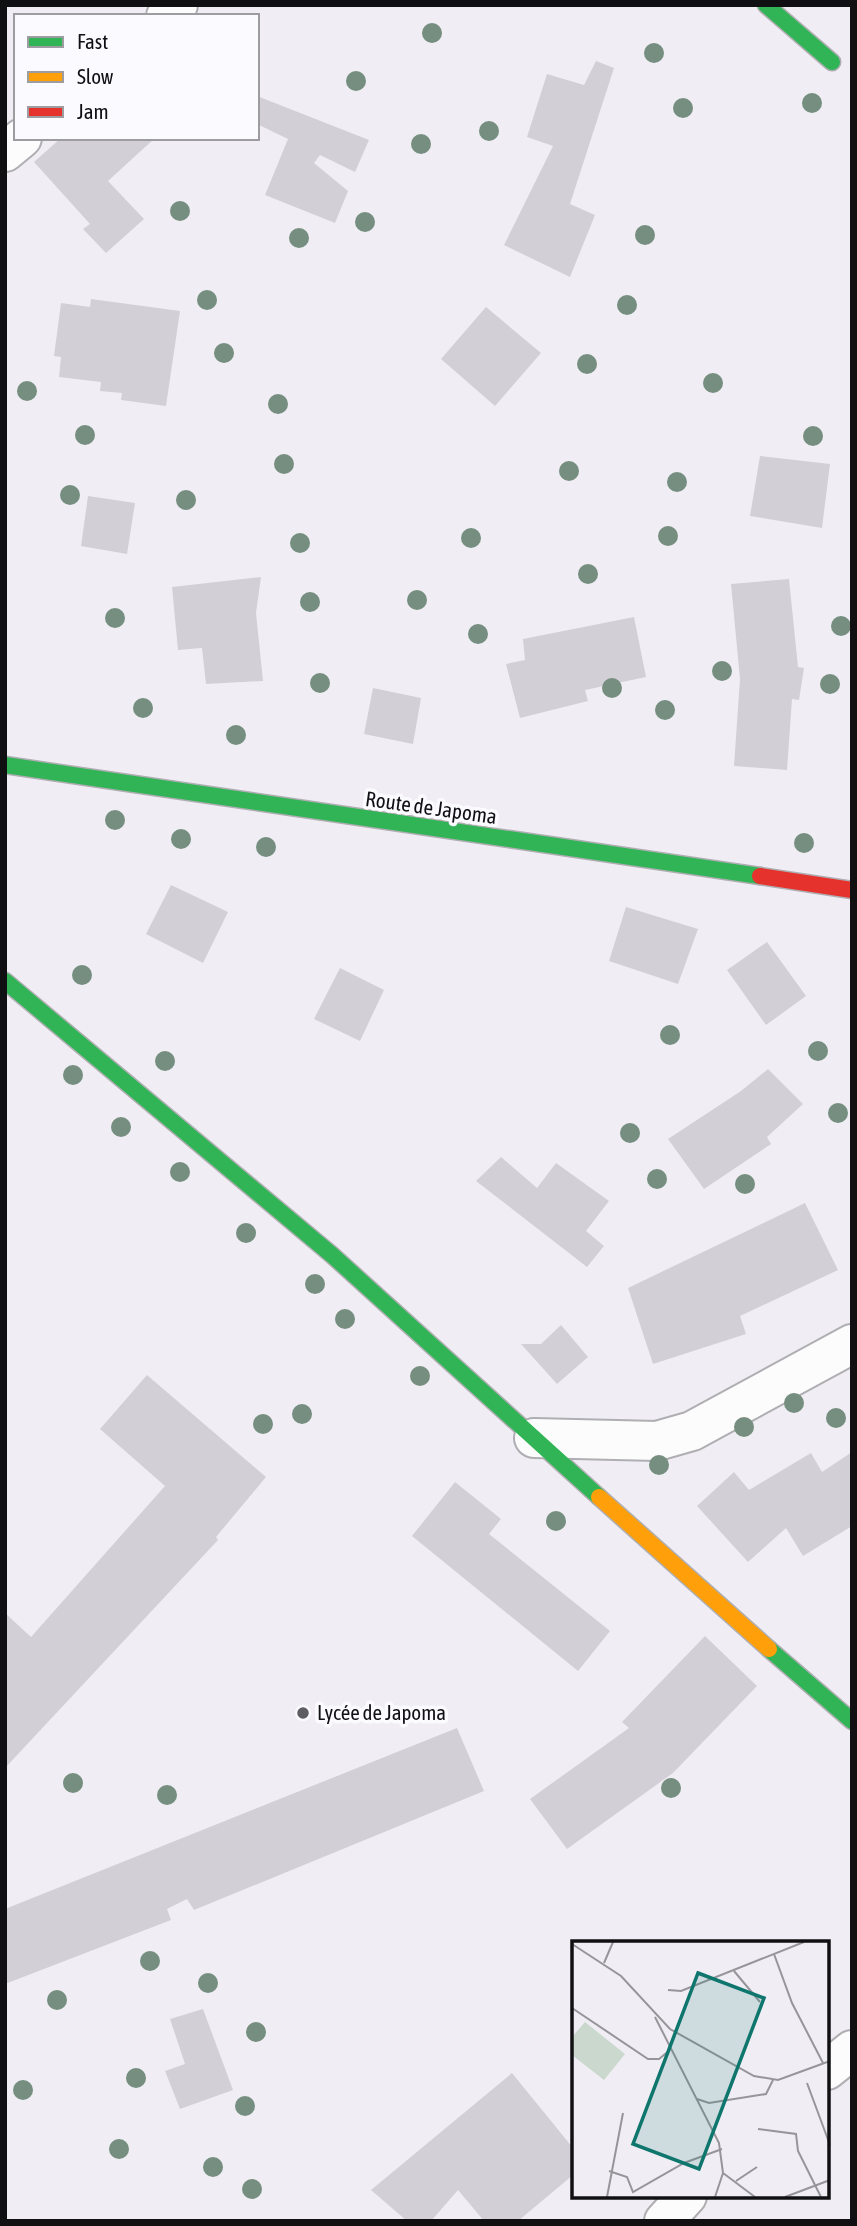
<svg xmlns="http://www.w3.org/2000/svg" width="857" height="2226" font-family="'Asap Condensed',sans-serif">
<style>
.building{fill:#d3cfd6}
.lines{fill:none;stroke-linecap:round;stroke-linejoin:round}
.street-casing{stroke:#afaeb2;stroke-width:42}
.fast-casing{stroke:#afaeb2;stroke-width:19}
.slow-casing{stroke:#afaeb2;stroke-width:19}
.jam-casing{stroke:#afaeb2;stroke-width:19}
.street{stroke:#fdfcfd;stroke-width:38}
.fast{stroke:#30b455;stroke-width:16}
.slow{stroke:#ff9f0a;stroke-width:16}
.jam{stroke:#e5322d;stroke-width:16}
.tree{fill:#758e7f}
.poi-dot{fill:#5e5e62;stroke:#fbfafe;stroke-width:2.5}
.labels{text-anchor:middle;stroke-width:7;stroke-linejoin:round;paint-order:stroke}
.street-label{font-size:21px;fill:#101013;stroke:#fbfafe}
.poi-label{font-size:21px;fill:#101013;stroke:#fbfafe;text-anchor:start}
.inset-road{fill:none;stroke:#96959a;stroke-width:2}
.view{fill:#0f766e;fill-opacity:0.15;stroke:#0f766e;stroke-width:3.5}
.inset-edge{fill:none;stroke:#101013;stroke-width:3.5}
</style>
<rect width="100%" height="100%" fill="#f0eef4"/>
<path class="building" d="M596,61L614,68L570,204L595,215L570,277L504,245L553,146L527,137L547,74L584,85Z
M257,96L369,140L355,172L320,155L314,163L348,191L335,223L265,195L288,139L257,124Z
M61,138H155L108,181L144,219L106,253L83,229L90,224L34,162Z
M91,299L180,311L166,406L121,400L122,393L100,391L101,382L59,377L61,357L54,356L61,303L90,307Z
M486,307L541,353L495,406L441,359Z
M760,456L830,464L822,528L750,516Z
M88,496L135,503L127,554L81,546Z
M261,577L256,613L263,681L206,684L202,648L178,650L172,587Z
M789,579L798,667L804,668L799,700L792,699L787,770L734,766L740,679L731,584Z
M634,617L646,677L585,690L588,701L520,718L506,664L525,660L523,639Z
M373,688L421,698L413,744L364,734Z
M171,885L228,912L203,963L146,934Z
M626,907L698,929L678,984L609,961Z
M767,942L806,996L766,1025L727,970Z
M340,968L384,990L360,1041L314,1019Z
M768,1069L803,1104L767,1137L771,1144L704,1189L668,1139L741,1091Z
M501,1157L537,1188L556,1163L609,1201L586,1231L604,1246L587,1267L476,1181Z
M805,1203L838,1270L740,1316L746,1334L653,1364L628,1288Z
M561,1325L588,1357L557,1384L521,1344H541Z
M147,1375L266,1477L216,1537L218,1540L5,1768V1613L31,1637L165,1486L100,1429Z
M852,1452V1526L803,1556L786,1528L748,1562L697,1506L734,1472L749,1490L811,1453L822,1472Z
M455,1482L501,1519L489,1534L610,1631L578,1671L412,1536Z
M705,1636L757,1686L673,1773L567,1849L530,1799L629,1728L622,1722Z
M457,1728L484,1791L194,1910L187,1899L167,1909L171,1920L5,1984V1909Z
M203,2009L233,2090L180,2109L165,2071L185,2064L170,2019Z
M512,2073L573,2148V2175L518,2221H484L458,2190L431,2221H407L371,2190Z"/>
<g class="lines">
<defs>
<path id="street" d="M166,16L178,5
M5,152L22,138
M534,1438L657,1441L692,1431L852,1344
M827,2070L852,2050
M664,2221L687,2196"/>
<path id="fast" d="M766,5L832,62
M5,765L760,876
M5,981L332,1255L599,1497
M769,1649L852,1721"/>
<path id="slow" d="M599,1497L769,1649"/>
<path id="jam" d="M760,876L852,890"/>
</defs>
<use href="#street" class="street-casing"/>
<use href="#fast" class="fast-casing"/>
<use href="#slow" class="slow-casing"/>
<use href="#jam" class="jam-casing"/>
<use href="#street" class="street"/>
<use href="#fast" class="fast"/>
<use href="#slow" class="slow"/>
<use href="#jam" class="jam"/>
</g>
<g class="tree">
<circle cx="432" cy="33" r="10"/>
<circle cx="654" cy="53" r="10"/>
<circle cx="356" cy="81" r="10"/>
<circle cx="812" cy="103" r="10"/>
<circle cx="683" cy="108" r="10"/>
<circle cx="489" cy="131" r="10"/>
<circle cx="421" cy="144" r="10"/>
<circle cx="180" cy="211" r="10"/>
<circle cx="365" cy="222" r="10"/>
<circle cx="645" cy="235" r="10"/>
<circle cx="299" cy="238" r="10"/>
<circle cx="207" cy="300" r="10"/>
<circle cx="627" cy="305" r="10"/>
<circle cx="224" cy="353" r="10"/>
<circle cx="587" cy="364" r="10"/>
<circle cx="713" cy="383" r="10"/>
<circle cx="27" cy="391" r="10"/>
<circle cx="278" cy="404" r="10"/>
<circle cx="85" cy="435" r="10"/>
<circle cx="813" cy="436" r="10"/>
<circle cx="284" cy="464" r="10"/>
<circle cx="569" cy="471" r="10"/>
<circle cx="677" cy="482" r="10"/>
<circle cx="70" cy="495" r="10"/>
<circle cx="186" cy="500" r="10"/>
<circle cx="668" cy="536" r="10"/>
<circle cx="471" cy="538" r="10"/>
<circle cx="300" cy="543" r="10"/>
<circle cx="588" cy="574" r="10"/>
<circle cx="417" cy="600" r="10"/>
<circle cx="310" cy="602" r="10"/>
<circle cx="115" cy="618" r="10"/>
<circle cx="841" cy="626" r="10"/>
<circle cx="478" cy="634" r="10"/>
<circle cx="722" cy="671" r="10"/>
<circle cx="320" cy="683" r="10"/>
<circle cx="830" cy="684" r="10"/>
<circle cx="612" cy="688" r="10"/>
<circle cx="143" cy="708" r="10"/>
<circle cx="665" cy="710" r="10"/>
<circle cx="236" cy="735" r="10"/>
<circle cx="115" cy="820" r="10"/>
<circle cx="181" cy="839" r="10"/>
<circle cx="804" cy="843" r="10"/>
<circle cx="266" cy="847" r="10"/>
<circle cx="82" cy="975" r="10"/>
<circle cx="670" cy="1035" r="10"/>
<circle cx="818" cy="1051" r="10"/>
<circle cx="165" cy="1061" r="10"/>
<circle cx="73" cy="1075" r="10"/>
<circle cx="838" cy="1113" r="10"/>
<circle cx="121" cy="1127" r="10"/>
<circle cx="630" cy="1133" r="10"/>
<circle cx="180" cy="1172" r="10"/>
<circle cx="657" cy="1179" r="10"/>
<circle cx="745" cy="1184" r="10"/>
<circle cx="246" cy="1233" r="10"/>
<circle cx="315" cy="1284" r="10"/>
<circle cx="345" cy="1319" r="10"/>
<circle cx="420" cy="1376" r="10"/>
<circle cx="794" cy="1403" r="10"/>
<circle cx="302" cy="1414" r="10"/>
<circle cx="836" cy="1418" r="10"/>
<circle cx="263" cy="1424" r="10"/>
<circle cx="744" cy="1427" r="10"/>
<circle cx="659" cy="1465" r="10"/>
<circle cx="556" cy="1521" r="10"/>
<circle cx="73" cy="1783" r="10"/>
<circle cx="671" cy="1788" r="10"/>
<circle cx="167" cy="1795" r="10"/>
<circle cx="150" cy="1961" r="10"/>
<circle cx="208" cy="1983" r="10"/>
<circle cx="57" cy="2000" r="10"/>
<circle cx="256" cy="2032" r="10"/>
<circle cx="136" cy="2078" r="10"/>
<circle cx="23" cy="2090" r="10"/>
<circle cx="245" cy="2106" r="10"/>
<circle cx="119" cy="2149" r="10"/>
<circle cx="213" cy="2167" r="10"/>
<circle cx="252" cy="2189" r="10"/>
</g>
<circle class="poi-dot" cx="303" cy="1713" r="7"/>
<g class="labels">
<g class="street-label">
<text transform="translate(431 808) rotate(8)" y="7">Route de Japoma</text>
</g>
<g class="poi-label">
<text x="317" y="1720">Lycée de Japoma</text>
</g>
</g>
<g transform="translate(572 1941)">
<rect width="257" height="257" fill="#f0eef4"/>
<path d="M13,81L53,113L32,139L0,114V96Z" fill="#cad8ce"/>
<path class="inset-road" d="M0,3L49,35L98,88L182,135L206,139L258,120M202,13L220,62L251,122M32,22L41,1M162,30L188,61M96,49L109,50L232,1M0,67L76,118H87L98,109M83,76L147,202L151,232L143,256M235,142L258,204M125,158L137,162L194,153L201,139M186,188L224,193L226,210L249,256M37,230L55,236L61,251L112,222L150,208M151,232L183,256M164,240L185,226M35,256L51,172M213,256L258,239"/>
<path class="view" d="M126,32L192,57L127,228L61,203Z"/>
<rect width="257" height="257" class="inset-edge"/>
</g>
<rect width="857" height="2226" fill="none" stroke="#101013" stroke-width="14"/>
<rect x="14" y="14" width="245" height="126" fill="#fbfafe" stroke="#9d9ca0" stroke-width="2"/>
<rect x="28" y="37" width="35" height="10" fill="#30b455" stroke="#9d9ca0" stroke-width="2"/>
<text x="77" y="49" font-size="21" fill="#101013">Fast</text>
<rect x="28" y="72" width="35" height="10" fill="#ff9f0a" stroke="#9d9ca0" stroke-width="2"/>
<text x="77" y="84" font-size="21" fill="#101013">Slow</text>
<rect x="28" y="107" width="35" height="10" fill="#e5322d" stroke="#9d9ca0" stroke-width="2"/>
<text x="77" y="119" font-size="21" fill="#101013">Jam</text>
</svg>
